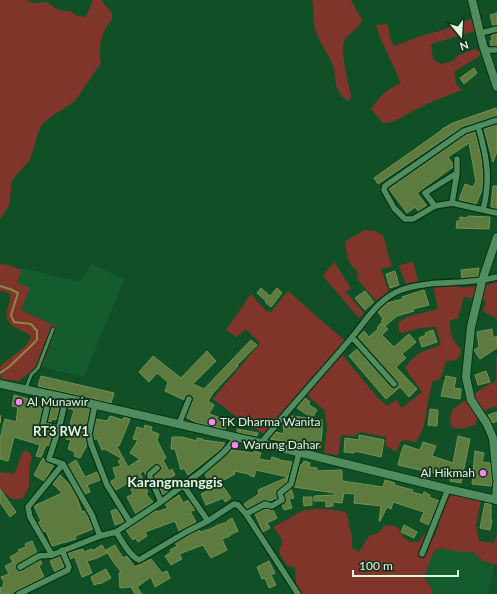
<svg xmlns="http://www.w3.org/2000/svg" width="497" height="594" font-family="Lato,sans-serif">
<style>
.built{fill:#145c2e}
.green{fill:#80352a}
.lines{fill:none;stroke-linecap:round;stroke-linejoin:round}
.stream{stroke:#8e8744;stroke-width:2}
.building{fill:#5d7b3e;stroke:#749255}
.lane-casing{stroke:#023314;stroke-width:5}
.street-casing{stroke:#023314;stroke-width:8}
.secondary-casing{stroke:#023314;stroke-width:10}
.lane{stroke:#508c5e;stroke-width:3}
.street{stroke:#508c5e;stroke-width:5.5}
.secondary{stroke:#508c5e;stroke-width:8}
.poi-dot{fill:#f688ed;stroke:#17301d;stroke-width:1.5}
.labels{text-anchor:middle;stroke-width:3.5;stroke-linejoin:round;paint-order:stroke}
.poi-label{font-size:12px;fill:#dcfbe1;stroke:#17301d;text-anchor:start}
.neighbourhood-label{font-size:13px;font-weight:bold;fill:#dcfbe1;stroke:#17301d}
.quarter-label{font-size:14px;font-weight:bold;fill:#dcfbe1;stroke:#17301d}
</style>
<rect width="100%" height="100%" fill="#115026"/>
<path class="built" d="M92,264L124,279L84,377L42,367L57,327L21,310L17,283L23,268L80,282Z
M441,548L460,552H473L480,559L490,564L495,563L488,594H432V589L424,577L433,553Z"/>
<path class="green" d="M0,0H27L33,3L47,2L55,8L63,11H70L78,16L86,17L93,0H101L112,13V19C101,33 98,46 101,63L75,101L52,116L42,124L37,136L34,148L29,161L12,180L9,206L0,219Z
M312,0H351L362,20C358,30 350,32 345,39C339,49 349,85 351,96L349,101C345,100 340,94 338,90C334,82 336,72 332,63C326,50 317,39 314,24C312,17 315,10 312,0Z
M473,18L475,31L431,44L433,59L441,64L451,62L459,55L475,49L480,52L481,55L454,72L456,84L462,90C446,96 430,102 415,110C404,115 396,123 383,123L371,109C376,103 380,96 387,91C391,88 396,86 401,83L379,35L376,25L388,24L390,38L394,46L424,35L440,31Z
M364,230L375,231L383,235C387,246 387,256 393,266L381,269L389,292L376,301L358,280L357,271L352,266L348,260L345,244L346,241Z
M334,262L351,288L346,292L364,313L359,318L323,276Z
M413,262L419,284L406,285L399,265Z
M0,264L8,265L22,270L17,283L30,288L21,310L57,327L42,367L31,371L19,381L1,379L0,367C10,356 27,350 31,336C25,330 14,329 9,322C2,314 12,303 10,294L4,291H0Z
M458,279L461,288L491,284L497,282V319C493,315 488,315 483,311L486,301L464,297L458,318L450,321C450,334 451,340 461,349L460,355L456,360L446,361L441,377L437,381L433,380C431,389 428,399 427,408C425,422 424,429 416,442L406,440L401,441L396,452L386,445V437L361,432L353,436L341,435L338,455L324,453L327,429L325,411L303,391L264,434L238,418L213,399L260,343L246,329L237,337L226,330L251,294L266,311L271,312L288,291L345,341L338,350L378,398L387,406L396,400L402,408L422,392L405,368C416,352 424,351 441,345L436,327L421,328L402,333L399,331L398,323L407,317L438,309L432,281Z
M497,356V406L488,409L477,417L476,424C469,428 460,430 452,427L450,420L452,410L484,387L495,382L496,378V358Z
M24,451H27L30,453L32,458L29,468V486L23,498C13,502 9,497 2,490H0V472L14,474C19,466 18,459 24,451Z
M449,495L481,500L476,525L479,541L494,543L497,533V564C486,564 480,559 473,552H460L441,548L438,549L433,553L424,577L432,589V594H301L296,586L295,567L287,566L281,556L279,550C285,540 280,536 274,528L275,526C284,522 291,517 300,512C310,507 336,509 346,513C349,519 348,523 350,529C352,537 353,539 352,548L359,552L369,536L378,533L384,526L391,525L397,527L399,529L402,536L410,542H419L424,534L435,536L444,504Z"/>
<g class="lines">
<path class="stream" d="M0,286L10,289L18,293L11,315L14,322L31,324L37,331V340L9,367L0,373
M0,416V422"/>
</g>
<path class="building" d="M497,13V25L493,26L490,15Z
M497,33V46H491L490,41L492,40L491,36Z
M474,68L477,73L464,84L460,78Z
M496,108L497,116L462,127L378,184L374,178L442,130V129L453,123Z
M497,124V154H496L493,162L484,129Z
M475,132L481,156L483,178V188L476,204L459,200L465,184L473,187L476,181L469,143L448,157L453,164V167L417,193L427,206L418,211L415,207L407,213L389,189L466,135Z
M493,186H497V209L491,207Z
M468,216L490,217L489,229L456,228L457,221H460V217L468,218Z
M479,268L478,276L462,278L461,270Z
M395,271L399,285L390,288L386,274Z
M261,288L270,296L277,288L282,293L271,307L265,302L266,301L257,293Z
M424,290L429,305L413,309L414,311L397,316L385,326L381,321L383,319L378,312L387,303L403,299L402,297Z
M365,291L374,302L365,310L355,298Z
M381,323L388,329L382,335L394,347L409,334L416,342L402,354L406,358L396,367L417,389L409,397L400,387L386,399L349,356L357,349L391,387L394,388L397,387L398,384L397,381L358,337L364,331L369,337L378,329L377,328Z
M492,329L493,338L497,336V348L480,359L474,350L479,347L477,332Z
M433,330L437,342L422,347L419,338L426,335L425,333Z
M251,340L257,345L237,365L238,366L213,393L208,401L214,405L209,414L227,420L225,429L197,423L186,417L193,401L192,396L187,395L184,400L165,391L168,382L157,373L149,382L139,372L153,356L181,378L207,351L216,361L193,384L204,389Z
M486,371L490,382L478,385L475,375Z
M41,376L114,393L111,403L38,386Z
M446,376L456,378L454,388L461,389L460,399L441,396Z
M14,395L32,400L31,405L43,407L39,427L42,429L50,431V432L53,433L49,446L46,445L41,457L36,456L40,445L14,437L8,461L0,459V439L5,419L16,422L18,407L12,406Z
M305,398L310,402L308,404L317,410L312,418L297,408Z
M53,401L61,402L56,420L52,419L51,422H48Z
M69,404L90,409L85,433L87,445L80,458L74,456L75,452L68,449L71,440L66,439L74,410L68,408Z
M430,409L438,410L437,426L428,425Z
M497,412V421L493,423L488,415Z
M110,416L123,420L124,417L130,419L119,446L116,445L128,467L140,459L130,453L138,440L133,439L137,427L144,429L145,425L152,427L151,431L159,434L157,440L166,458L163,460L169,471L172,469L175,475L165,481L170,490L163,495L154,476L161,470L160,465L157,464L154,465L147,471L146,475L144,471L140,473L148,492L146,494L153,502L136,514L127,497L133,494L128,483L116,490L110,482L116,478L113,468L121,466L118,461L122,459L105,449L102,450L97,438L94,440L93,434L96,419L107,421Z
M292,416L322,420V432L320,448L311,446V445L270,439L276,432L284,434L283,423L286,420H292Z
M237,429L258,433L257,436L237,432Z
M359,435L384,440L381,457L355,451L354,453L344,452L345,438L359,440Z
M458,436L470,439L461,483L450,481L451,475L441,470L440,475L431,472L429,479L422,477L424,471L398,465L401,453L404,445L420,450L423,442L436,446L432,456L453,463Z
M172,437H182L197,441V438L203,439V440L225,443L221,449L188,475L184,468L181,470L175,449H171Z
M231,450L254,453V451L261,453L259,459L271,461L272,457L279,459V460L292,462L288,477L256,470L254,477L249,475V474L234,471L235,474L220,482L231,498L225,502L223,498L206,505L201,494L212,489L205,474Z
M475,451L484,453L482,462L490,463L492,481L491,486L472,484Z
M43,458L47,463L54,465L44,481L34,475Z
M76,460L85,477L97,472L100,480L87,485L90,492L85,494L68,465Z
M304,461L310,463L309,467L317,468V471L342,470V481L383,487L385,480L395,483L394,485L413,490L412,492L423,495L424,492L430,495L429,497L439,501L429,525L420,521L424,512L393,502L391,509L387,507L380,521H379L381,506L354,503L355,494L344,493L342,503L333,502V506L326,507V501H314V496L335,495V493L294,487L301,464H303Z
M60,475L70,485L77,498L82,512L85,511L87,514L93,529L75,536L76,539L52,546L46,531L44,532L38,523L41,521L34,506L62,493L53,484Z
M288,477L287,482L276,491L277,498L270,501L264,500L247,509L246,508L244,504L259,494L258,490Z
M0,489L16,512L10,517L0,502Z
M291,489L294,498L289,499L292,508L284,510L282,505L286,501L285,495Z
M179,495L183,503L189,500L195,510L190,511L196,522L179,531L175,521L145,532L147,536L138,542L135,538L133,540L126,530L156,510L157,512L168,508L165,504Z
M303,497H312V505L304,506Z
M485,503L491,504V520H492L490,530L480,528Z
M117,509L124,522L115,525L111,511Z
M265,509L273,510L277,518L267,523L270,528L263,532L255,514Z
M232,518L238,531L230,535V536L222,539L227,550L211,558L203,545L179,554L182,559L171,565L165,556L171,552L170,550L177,546L175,543L199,530L200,532L210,529L218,525L228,522L227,521Z
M404,525L417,532L414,538L401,532Z
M32,541L37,553L18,564L16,569L18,571H22L40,560L42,564L39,566L44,577L10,594H1L0,588L3,587L4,582L1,577L9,574L5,566L13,562L10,557L19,552L18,550L26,547L25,544Z
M102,545L107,553L97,558L87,561L92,573L82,577L75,557L70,559L68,553L83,549L84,552L92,549V551Z
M115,545L123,558L127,556L135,567L151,559L162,573L167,571L170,578L155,587L151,577L137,587L142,594H135L131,587L120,588L119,573L121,572L112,560L106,550Z
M60,556L64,567L55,572L50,561Z
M269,561L275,573L271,575L276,585L269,588L265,578L262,579L257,567Z
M106,569L111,578L100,584V583L94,585L91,577Z"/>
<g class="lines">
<defs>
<path id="lane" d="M26,388L31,375L38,368L53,329"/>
<path id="street" d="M481,33L497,29
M485,50H497
M478,126C487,157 491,179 483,210L452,203L435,206L413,219H405L394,208L384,190L385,186L464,131L497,120
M452,203L457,173V159
M435,206L425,193L457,173
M483,210L497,213
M352,337L394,384
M50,394L43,425L59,428
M95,405L89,434L91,444L107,485L130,522
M179,424L189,399
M261,443C289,409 319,376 348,342C364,324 377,299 401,290C431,279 466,286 497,277
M63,464L49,459L59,428L66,398
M157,468L150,474V477L161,502
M183,485L208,521
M116,532C122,540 129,556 139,560L186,532L208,521L234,504L238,505L246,514
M422,554L448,489
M52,555L30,517L28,507L63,464L92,515L100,536
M20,567L39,556L52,555L100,536L116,532L161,502L202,471L224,452L236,438
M19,594L68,570L69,567L62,550
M298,594L246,514L265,504L272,506L282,500L280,493L291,484L299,453"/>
<path id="secondary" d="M472,0L483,45L497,87
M497,237L482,281L471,327L466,377L471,400L487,424L493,438L497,478
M0,384L66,398L261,443L448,489L497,500
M496,500L497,484"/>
</defs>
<use href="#lane" class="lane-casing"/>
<use href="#street" class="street-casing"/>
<use href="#secondary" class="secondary-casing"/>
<use href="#lane" class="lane"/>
<use href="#street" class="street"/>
<use href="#secondary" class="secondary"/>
</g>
<g class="poi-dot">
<circle cx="19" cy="402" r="4"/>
<circle cx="212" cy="422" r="4"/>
<circle cx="235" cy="445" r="4"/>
<circle cx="483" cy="473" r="4"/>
</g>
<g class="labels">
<g class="poi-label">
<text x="27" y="406">Al Munawir</text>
<text x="220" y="426">TK Dharma Wanita</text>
<text x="243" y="449">Warung Dahar</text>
<text x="475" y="477" text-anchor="end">Al Hikmah</text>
</g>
<g class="neighbourhood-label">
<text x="61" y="436">RT3 RW1</text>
</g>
<g class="quarter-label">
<text x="175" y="487">Karangmanggis</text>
</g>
</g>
<g transform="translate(461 36) rotate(162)" stroke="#17301d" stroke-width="3" paint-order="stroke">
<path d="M0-3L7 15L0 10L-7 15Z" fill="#dcfbe1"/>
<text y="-6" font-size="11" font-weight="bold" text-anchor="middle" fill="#dcfbe1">N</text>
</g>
<path d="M353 570v6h105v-6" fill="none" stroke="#dcfbe1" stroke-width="2"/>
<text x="359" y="570" font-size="12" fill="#dcfbe1" stroke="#17301d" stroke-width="3" paint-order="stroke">100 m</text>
</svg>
